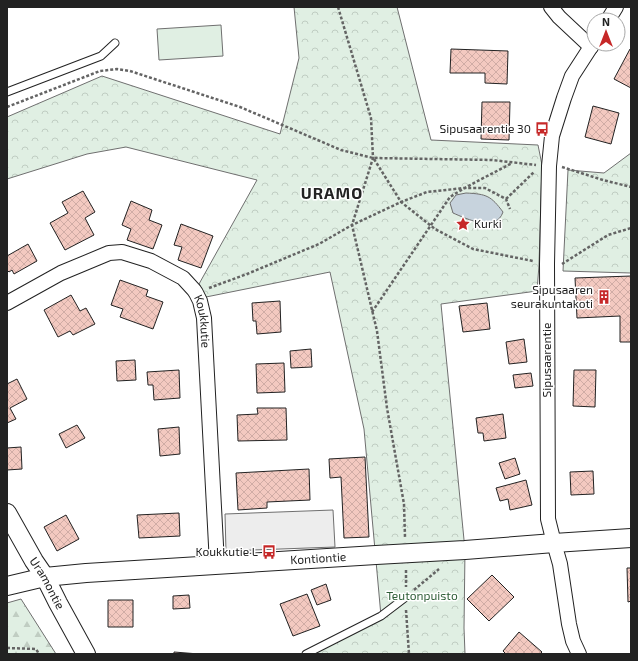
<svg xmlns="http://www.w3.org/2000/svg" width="638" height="661" font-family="'Exo 2',sans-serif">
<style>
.grass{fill:#e0efe3;stroke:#6f6f6f}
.forest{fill:url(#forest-firs);stroke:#6f6f6f}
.park{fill:url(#park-crowns);stroke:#6f6f6f}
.parking{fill:#ededed;stroke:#6f6f6f}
.water{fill:#c7d3dd;stroke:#6f6f6f}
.building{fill:url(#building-cross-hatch);stroke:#222}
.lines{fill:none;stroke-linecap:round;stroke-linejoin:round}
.service-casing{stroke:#222;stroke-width:9}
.minor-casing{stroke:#222;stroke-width:16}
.tertiary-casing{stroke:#222;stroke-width:20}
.path{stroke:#646464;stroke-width:2.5;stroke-dasharray:3 2;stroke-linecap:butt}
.service{stroke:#fff;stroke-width:7}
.minor{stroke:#fff;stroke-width:14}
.tertiary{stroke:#fff;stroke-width:18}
.labels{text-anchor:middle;stroke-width:3;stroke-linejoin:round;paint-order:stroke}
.poi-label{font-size:12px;fill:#222;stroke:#fff;text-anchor:end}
.street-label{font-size:12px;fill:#222;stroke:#fff}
.park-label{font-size:12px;fill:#2f5e38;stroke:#fff}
.district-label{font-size:16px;font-weight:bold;letter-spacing:1px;fill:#222;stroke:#fff}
</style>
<defs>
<pattern id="forest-firs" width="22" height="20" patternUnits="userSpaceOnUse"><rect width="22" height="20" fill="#e0efe3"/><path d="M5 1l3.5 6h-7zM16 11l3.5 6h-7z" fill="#c0cdc2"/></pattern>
<pattern id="park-crowns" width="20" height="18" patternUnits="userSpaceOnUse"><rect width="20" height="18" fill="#e0efe3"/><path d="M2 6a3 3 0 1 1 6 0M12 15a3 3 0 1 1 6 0" fill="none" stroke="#c0cdc2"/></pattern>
<pattern id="building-cross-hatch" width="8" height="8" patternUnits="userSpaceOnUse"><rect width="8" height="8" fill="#f3c9c0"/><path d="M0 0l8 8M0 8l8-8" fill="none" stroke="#d0aca5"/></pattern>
</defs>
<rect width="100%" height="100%" fill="#fff"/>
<path class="grass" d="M221,25L223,56L159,60L157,29Z"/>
<path class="forest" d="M21,599L56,654H7V603Z"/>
<path class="park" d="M294,7H397L431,140L538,145L542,165L539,265L537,291L441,304L465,550L464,628L465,654H306L381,616L364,429L330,272L206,297L199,284L257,180L126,147L87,154L7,179V117L102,76L280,134L299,58Z
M631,153V273L563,271L568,170L604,173Z"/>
<path class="parking" d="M333,510L335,547L226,551L225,514Z"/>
<path class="water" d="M466,193C487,194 491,196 503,212C496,233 467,219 453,213L450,203L456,195Z"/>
<path class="building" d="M451,49L508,51L507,84L485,83V73H450Z
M630,49H631V88L614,79Z
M482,102H510L509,140L481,139Z
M593,106L619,113L611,144L585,137Z
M83,191L95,212L85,218L94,235L65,250L50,223L68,213L62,202Z
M131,201L152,210L149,220L162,225L153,249L127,240L131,229L122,225Z
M181,224L213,236L201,268L178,260L182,247L174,245Z
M28,244L37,261L14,274L12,270L9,272L7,270V256Z
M631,276V342H620V316L577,318L575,278Z
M120,280L148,290L146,296L163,302L153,329L120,317L123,309L111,305Z
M71,295L80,311L86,308L95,324L73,335L70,331L58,337L44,310Z
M280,301L281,332L257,334L256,321H253L252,303Z
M487,303L490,329L463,332L459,306Z
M524,339L527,362L509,364L506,342Z
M311,349L312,367L291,368L290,351Z
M135,360L136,380L117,381L116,361Z
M284,363L285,392L257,393L256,364Z
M179,370L180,398L154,400L153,385H148L147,372Z
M574,370H596L595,407L573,406Z
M531,373L533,386L515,388L513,375Z
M17,379L27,399L10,408L16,419L7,423V384Z
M257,408H286L287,440L238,441L237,415L258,414Z
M503,414L506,438L484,441L483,433H478L476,418Z
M77,425L85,438L66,448L59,434Z
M179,427L180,454L160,456L158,429Z
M21,447L22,469L7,470V448Z
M365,457L369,537L344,538L341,477L330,478L329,459Z
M515,458L520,474L505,479L499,463Z
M309,469L310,500L267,502V508L238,510L236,473Z
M593,471L594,494L571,495L570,472Z
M526,480L532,505L510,510L508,499L500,501L496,488Z
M179,513L180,536L139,538L137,515Z
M66,515L79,539L57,551L44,527Z
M627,568H631V601L628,602Z
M492,575L514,597L489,621L467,599Z
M326,584L331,600L317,605L311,590Z
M307,594L320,626L293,636L280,604Z
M189,595L190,608L173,609V596Z
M108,600H133V627H108Z
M519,632L542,652L540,654H506L503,651Z
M174,652L199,654H174Z"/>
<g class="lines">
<defs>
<path id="service" d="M7,92L101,56L115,43
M306,654L381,616L406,597"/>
<g id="minor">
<path d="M551,7L559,17L591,47"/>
<path d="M608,20L616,7"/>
<path id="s1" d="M7,303L61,273L109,253L122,252L151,261L183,278L194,290L196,293L200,301L204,318L217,564"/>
<path d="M579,654L573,641L569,624L560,564L554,543L548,519L547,264L549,166L552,136L564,98L572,76L594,42"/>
</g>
<g id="tertiary">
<path id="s2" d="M7,513L34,561L45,577L58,603L86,654"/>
<path id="s3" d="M7,586L45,577L86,573L376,555L465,550L554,543L631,538"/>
</g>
</defs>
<use href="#service" class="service-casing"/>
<use href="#minor" class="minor-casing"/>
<use href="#tertiary" class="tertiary-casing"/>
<path class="path" d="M338,7L371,118L373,158L352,225L377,331L387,408L404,504L405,537
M7,107L100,71L117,69L130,71L240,107L341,150L373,158L492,160L536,165
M374,159L401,202L435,229L473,249L533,261
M562,167L603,180L631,187
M506,199L534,172
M562,264L608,235L631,228
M209,288L247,274L319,244L352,225L401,202L427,192L464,188H485L506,199L510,209
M372,312L450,197C470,184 492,174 512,163
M406,570V587
M414,590L439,569
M406,610L409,654
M7,648L36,649L39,654"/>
<use href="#service" class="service"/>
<use href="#minor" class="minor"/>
<use href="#tertiary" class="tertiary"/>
</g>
<defs>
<symbol id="bus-bare" viewBox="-9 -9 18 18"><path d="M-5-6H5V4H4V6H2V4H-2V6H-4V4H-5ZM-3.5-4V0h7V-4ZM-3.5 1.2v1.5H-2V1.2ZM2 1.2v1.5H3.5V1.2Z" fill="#c62828" stroke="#fff" stroke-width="2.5" paint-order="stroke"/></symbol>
<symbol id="sight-bare" viewBox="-9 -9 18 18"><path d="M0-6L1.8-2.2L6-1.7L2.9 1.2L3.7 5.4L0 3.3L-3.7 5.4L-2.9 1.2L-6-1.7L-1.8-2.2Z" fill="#c62828" stroke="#fff" stroke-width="2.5" paint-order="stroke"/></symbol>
<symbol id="building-bare" viewBox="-9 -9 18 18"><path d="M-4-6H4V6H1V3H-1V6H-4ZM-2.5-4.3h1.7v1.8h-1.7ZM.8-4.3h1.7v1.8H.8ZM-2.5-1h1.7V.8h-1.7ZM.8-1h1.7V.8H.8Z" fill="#c62828" stroke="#fff" stroke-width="2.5" paint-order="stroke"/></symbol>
</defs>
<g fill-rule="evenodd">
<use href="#bus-bare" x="532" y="119" width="20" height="20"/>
<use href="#sight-bare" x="453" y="214" width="20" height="20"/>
<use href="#building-bare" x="594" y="287" width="20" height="20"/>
<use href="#bus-bare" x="259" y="542" width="20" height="20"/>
</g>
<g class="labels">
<g class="poi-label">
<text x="531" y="133">Sipusaarentie 30</text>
<text x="474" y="228" text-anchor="start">Kurki</text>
<text x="593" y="294">Sipusaaren<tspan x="593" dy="14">seurakuntakoti</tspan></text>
<text x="258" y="556">Koukkutie L</text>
</g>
<g class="street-label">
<text dy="4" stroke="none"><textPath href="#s1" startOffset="243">Koukkutie</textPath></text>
<text transform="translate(547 360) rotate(-90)" y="4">Sipusaarentie</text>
<text dy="4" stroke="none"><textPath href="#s3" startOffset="313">Kontiontie</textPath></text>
<text dy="4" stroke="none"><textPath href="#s2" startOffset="81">Uramontie</textPath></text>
</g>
<g class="park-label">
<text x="422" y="600">Teutonpuisto</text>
</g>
<g class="district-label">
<text x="332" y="199">URAMO</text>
</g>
</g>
<rect width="638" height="661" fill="none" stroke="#222222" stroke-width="16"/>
<g transform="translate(606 32)"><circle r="19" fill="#ffffff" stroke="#a7a7a7"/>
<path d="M0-3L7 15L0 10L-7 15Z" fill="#c62828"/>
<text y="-6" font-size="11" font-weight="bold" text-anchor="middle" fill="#222222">N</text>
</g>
</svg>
